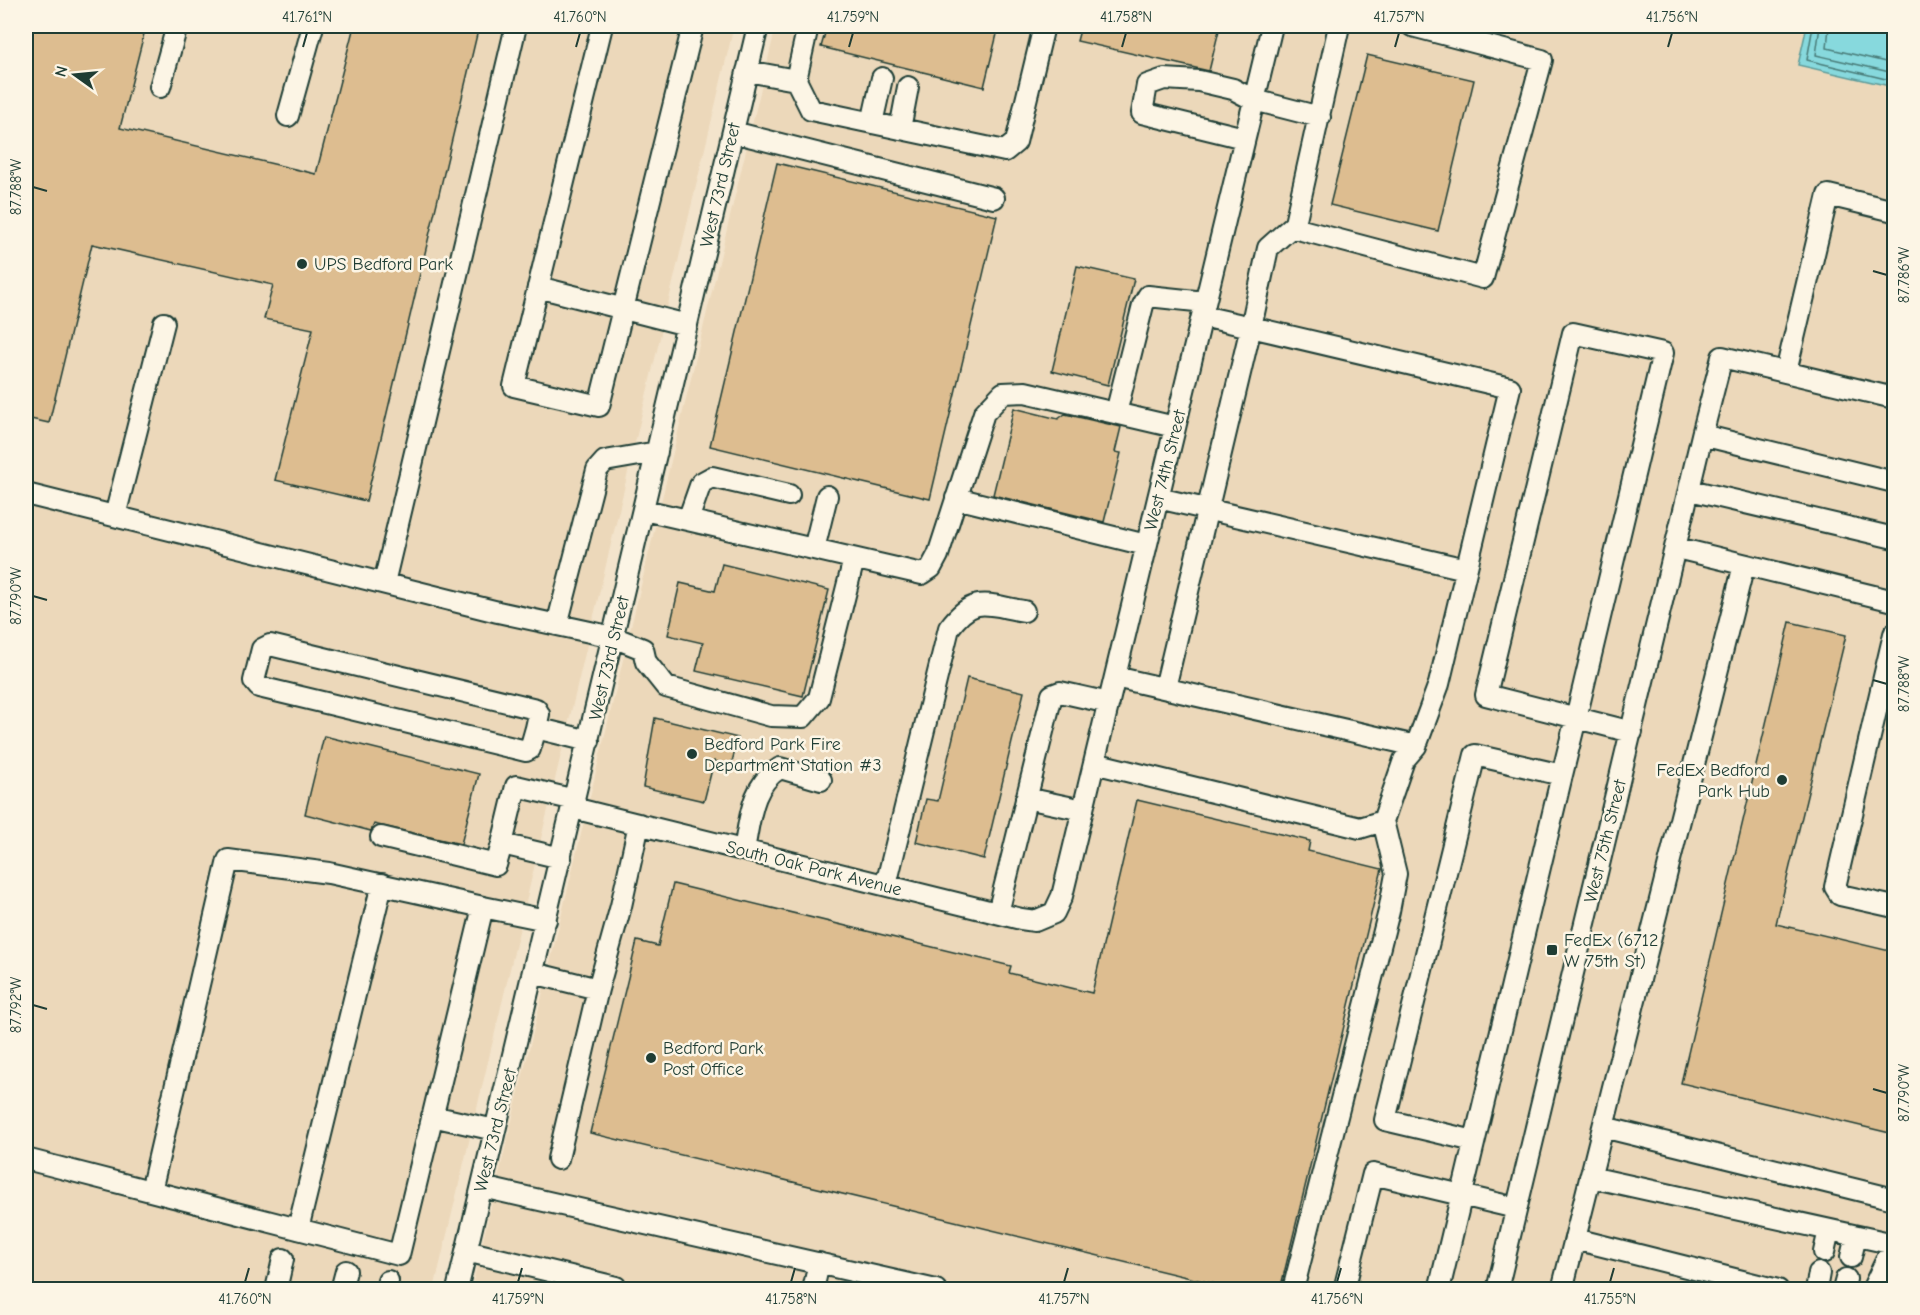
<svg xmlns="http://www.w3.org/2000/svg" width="1920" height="1315" font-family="'Comic Neue',sans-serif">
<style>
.built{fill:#ecd8ba}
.water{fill:#87d9dd;stroke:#5d9b99;stroke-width:1.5}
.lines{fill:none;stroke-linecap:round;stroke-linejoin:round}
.shore{stroke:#497b78;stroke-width:1.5}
.building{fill:#ddbd90;stroke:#1f3d34;stroke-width:1.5}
.minor-casing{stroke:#1f3d34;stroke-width:24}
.minor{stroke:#fcf5e5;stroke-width:20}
.ticks{fill:none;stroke:#1f3d34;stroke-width:2}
.poi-dot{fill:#1f3d34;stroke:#fcf5e5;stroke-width:2}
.labels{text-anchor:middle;stroke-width:5;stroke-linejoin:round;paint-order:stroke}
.street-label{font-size:18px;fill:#1f3d34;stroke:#fcf5e5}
.poi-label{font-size:18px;fill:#1f3d34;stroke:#fcf5e5;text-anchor:start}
.neatline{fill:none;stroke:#1f3d34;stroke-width:2}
.ticks-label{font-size:15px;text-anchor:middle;fill:#1f3d34}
</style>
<rect width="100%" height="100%" fill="#f3e4cc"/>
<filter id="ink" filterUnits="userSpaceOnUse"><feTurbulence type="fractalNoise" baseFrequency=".0167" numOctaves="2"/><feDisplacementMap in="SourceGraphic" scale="12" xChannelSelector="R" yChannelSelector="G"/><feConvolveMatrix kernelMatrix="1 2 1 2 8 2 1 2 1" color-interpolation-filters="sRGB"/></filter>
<g filter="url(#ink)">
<path class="built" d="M26,26H734L434,1289H26Z
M776,26H1894V1289L471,1290Z"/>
<path class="water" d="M1807,26H1894V87L1798,65Z"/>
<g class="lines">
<path class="shore" d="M1813,26L1807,60L1894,81
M1820,26L1816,55L1894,73
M1829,26L1827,48L1894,64"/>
</g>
<path class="building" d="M26,26H146L120,128L316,174L354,26H479L366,501L275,480L313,329L264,319L273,285L92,244L49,423L26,418Z
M827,26H999L984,87L821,47Z
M1081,26H1220L1209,71L1077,41Z
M1367,55L1474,80L1438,231L1330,205Z
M777,163L997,216L930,499L710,446Z
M1077,266L1134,279L1108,385L1052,371Z
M1014,408L1058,419L1065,414L1121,427L1115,452L1121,453L1104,522L993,495Z
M722,564L829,590L803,696L696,671L703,643L668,635L680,583L715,591Z
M1790,622L1846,635L1776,924L1894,952V1134L1681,1083Z
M967,678L1024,692L984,859L916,842L926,799L938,801Z
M655,718L738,738L731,766L714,761L704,801L643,787Z
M324,736L479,774L461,844L374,824L371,831L305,814Z
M1137,800L1310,841L1308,851L1382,869L1280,1290H1240L590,1133L637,941L658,946L673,884L1011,966L1009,973L1092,993Z"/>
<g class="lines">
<defs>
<path id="minor" d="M602,26L514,386L599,406L693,26
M1339,26L1294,228L1483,278L1542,60L1412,26
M747,71L796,80L811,110L1005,151L1016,142L1044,26
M796,80L808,26
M160,87L177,26
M288,116L313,26
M872,123L882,78
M900,129L908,87
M733,132L994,198
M1244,138L1142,113L1147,85L1164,79L1199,81L1233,89L1254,100L1320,117
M1295,224L1268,248L1251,327L1510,388L1439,684L1416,746
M538,287L687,325
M1786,372L1828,195L1894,211
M1116,413L1143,305L1148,296L1205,302
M1702,435L1722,357L1894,398
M1690,490L1894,538
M26,494L498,612L613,637L643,649L646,662L666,687L771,716L803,717L819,698L854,559
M956,498L1146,545
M1158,498L1466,569
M644,510L922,574L931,568L938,555L984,413L1003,393L1025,392L1175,427
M115,516L164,323
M688,520L701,483L712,477L789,495
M1677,548L1894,601
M814,549L827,496
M1744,565L1603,1127L1894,1199
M384,583L516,26
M557,625L597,470L605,461L657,452
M1894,634L1835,887L1840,895L1894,907
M1115,677L1416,746L1404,760L1383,821L1396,874L1389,911L1293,1290
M1165,688L1251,327L1202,316
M536,728L530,749L526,751L259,687L254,681L262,649L270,645L536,709L539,714L536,728L589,741
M1094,763L1360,828L1383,821
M1026,798L1083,810
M573,808L1021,919L1035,921L1054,913L1062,896L1272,26
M381,837L496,865L502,844
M744,850C750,820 751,785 780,768L821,780
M561,858L502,844L516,786L575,800
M886,885L949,628C974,594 987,605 1024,611
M483,907L546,920
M998,913L1052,695L1060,692L1109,703
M533,973L598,989L558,1159
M598,989L621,906L639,824
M432,1116L495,1130
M1474,1141L1385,1120L1475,755L1562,775
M26,1159C150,1191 274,1223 399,1255L483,907L329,873L228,860L151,1191
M1590,1177L1894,1244L1872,1290
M482,1187L936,1290
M298,1229L382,884
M1575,1239L1778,1290
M466,1251L616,1287
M1824,1252L1829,1230
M1851,1257L1856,1236
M276,1290L283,1259
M341,1290L346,1271
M386,1290L388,1281
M457,1290L758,26
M813,1290L819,1263
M1344,1290L1373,1174L1516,1208
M1439,1290L1562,775L1576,718L1663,353L1573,333L1486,695L1632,732
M1497,1290L1702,435L1894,482
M1562,1290L1603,1127
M1816,1290L1819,1273
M1843,1290L1846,1279"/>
</defs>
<use href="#minor" class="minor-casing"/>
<use href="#minor" class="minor"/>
</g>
</g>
<path class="ticks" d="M303,47L307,33M576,47L580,33M849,47L853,33M1122,47L1126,33M1395,47L1399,33M1668,47L1672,33M33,187L47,191M1873,271L1887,275M33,596L47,600M1873,680L1887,684M33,1005L47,1009M1873,1089L1887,1093M245,1282L249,1268M518,1282L522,1268M791,1282L795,1268M1064,1282L1068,1268M1337,1282L1341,1268M1610,1282L1614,1268"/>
<g class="poi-dot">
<circle cx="302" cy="264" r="6"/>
<circle cx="692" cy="754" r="6"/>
<circle cx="1782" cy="780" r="6"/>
<rect x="1546" y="944" width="12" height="12" rx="3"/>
<circle cx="651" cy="1058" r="6"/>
</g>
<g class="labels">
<g class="street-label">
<text transform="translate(720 185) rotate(-77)" y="6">West 73rd Street</text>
<text transform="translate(1165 470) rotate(-76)" y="6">West 74th Street</text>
<text transform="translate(609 658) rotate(-77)" y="6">West 73rd Street</text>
<text transform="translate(1605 841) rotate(-76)" y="6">West 75th Street</text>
<text transform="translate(814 868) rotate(14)" y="6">South Oak Park Avenue</text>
<text transform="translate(495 1130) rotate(-76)" y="6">West 73rd Street</text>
</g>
<g class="poi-label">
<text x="314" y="270">UPS Bedford Park</text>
<text x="704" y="750">Bedford Park Fire<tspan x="704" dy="21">Department Station #3</tspan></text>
<text x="1770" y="776" text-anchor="end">FedEx Bedford<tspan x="1770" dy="21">Park Hub</tspan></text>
<text x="1564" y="946">FedEx (6712<tspan x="1564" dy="21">W 75th St)</tspan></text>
<text x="663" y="1054">Bedford Park<tspan x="663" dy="21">Post Office</tspan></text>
</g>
</g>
<rect width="1920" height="1315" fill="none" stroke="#fcf5e5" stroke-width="66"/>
<g transform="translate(75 75) rotate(285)" stroke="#fcf5e5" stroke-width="4.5" paint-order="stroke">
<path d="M0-4.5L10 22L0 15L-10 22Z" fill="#1f3d34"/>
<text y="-9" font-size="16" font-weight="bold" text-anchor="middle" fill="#1f3d34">N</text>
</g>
<rect x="33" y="33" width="1854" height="1249" class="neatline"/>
<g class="ticks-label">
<text x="307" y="22">41.761°N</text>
<text x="580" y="22">41.760°N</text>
<text x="853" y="22">41.759°N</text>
<text x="1126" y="22">41.758°N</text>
<text x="1399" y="22">41.757°N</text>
<text x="1672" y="22">41.756°N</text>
<text transform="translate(16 187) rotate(-90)" y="5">87.788°W</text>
<text transform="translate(1904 275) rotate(-90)" y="5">87.786°W</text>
<text transform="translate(16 596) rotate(-90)" y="5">87.790°W</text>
<text transform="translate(1904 684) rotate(-90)" y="5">87.788°W</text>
<text transform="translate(16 1005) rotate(-90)" y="5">87.792°W</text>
<text transform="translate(1904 1093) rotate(-90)" y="5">87.790°W</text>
<text x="245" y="1304">41.760°N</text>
<text x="518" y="1304">41.759°N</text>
<text x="791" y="1304">41.758°N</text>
<text x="1064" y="1304">41.757°N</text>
<text x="1337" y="1304">41.756°N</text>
<text x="1610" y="1304">41.755°N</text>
</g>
</svg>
